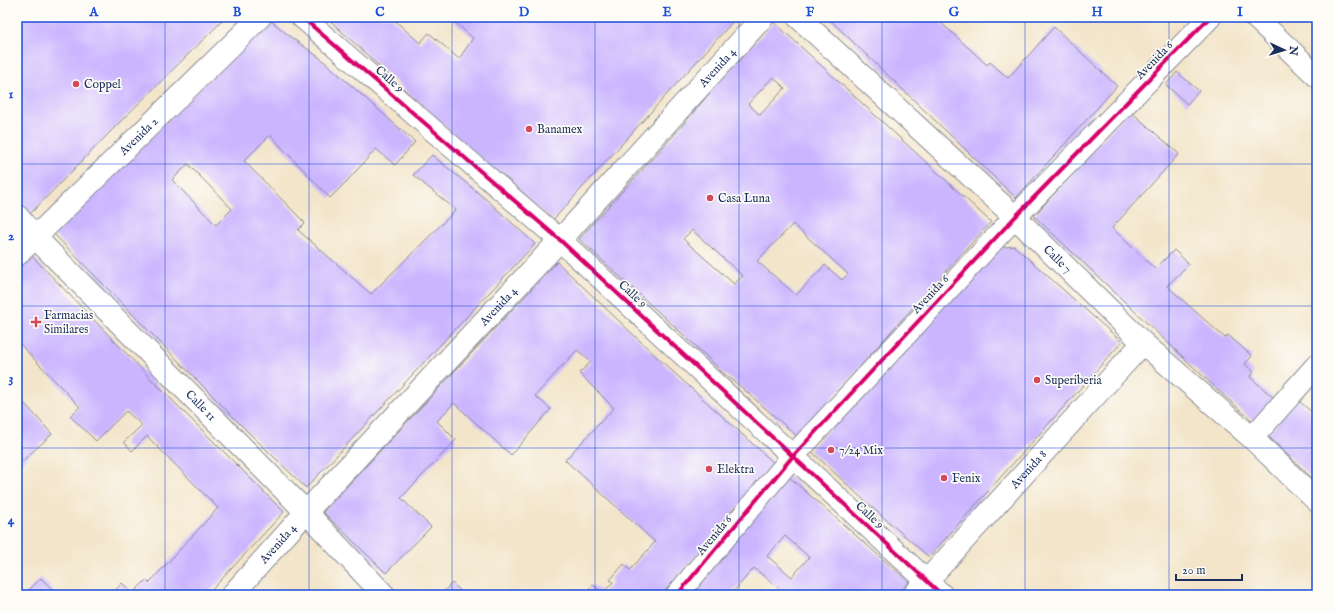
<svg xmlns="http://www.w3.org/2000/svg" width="1334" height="612" font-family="'IM FELL English',serif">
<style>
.building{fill:#cbb5ff;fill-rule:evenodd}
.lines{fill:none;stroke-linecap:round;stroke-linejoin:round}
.minor-casing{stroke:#878a94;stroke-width:24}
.minor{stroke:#fff;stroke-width:22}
.cycleway-casing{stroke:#fdfcf7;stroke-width:6}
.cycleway{stroke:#d6006c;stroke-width:4}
.grid{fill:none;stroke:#1d4ed8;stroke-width:1;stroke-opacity:0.55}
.poi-dot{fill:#d1495b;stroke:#fdfcf7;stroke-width:1.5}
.labels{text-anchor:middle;stroke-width:3.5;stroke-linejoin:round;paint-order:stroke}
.street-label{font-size:12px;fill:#1b2f5e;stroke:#fdfcf7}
.poi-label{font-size:12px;fill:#1b2f5e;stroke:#fdfcf7;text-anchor:start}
.neatline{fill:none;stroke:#1d4ed8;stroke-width:1.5}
.grid-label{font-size:13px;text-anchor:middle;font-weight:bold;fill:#1d4ed8}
</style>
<rect width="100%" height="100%" fill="#fdfcf7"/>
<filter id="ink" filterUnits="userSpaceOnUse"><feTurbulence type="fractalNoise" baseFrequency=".025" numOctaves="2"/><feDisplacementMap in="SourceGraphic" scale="8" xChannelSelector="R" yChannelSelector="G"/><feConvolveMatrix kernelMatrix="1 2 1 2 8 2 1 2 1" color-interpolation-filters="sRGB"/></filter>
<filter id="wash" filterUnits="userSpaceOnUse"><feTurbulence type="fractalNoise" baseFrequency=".012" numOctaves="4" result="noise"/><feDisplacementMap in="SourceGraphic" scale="16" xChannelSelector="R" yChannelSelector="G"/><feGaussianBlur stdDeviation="0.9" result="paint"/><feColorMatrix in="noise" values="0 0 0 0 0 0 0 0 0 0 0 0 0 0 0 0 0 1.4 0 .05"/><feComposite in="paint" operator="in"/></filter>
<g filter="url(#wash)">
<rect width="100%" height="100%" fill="#f3e5ca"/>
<g id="blocks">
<path class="building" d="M17,17H226L116,126L29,215L17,203Z
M326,17H391L420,43L429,33L459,59L473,38L449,17H737L553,220L489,166L419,103Z
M827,17H935L987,65L990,62L1008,78L1054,27L1117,86L1016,198Z
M269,19L292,38L320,58L415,142L395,165L376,149L347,181L330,198L270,135L244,161L305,223L298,230L371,294L456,210L413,175L432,155L488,201L535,244L306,488L244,428L54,234ZM188,164L232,209L216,225L172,180Z
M774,22L991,222L896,326L798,437L739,385L723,373L702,352L579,239L683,125L721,79ZM773,77L785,88L760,115L748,104ZM793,224L848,274L842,280L825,265L796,295L757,261ZM692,230L743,276L734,284L683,239Z
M1177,72L1199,91L1187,104L1166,85Z
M1129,110L1179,154L1112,228L1155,269L1174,250L1189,264L1167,286L1225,338L1228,335L1252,356L1245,364L1254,372L1250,377L1275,399L1255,423L1220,392L1034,216Z
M1014,246L1122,342L929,557L867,503L810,450L997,248Z
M32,256L154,382L284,512L207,595H111L122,583L133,593L146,580L149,583L218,508L147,436L132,451L124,442L142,425L126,411L96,441L70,416L80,407L17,341V270Z
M557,262L660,360L775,464L662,595H584L593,585L603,593L613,582L610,580L624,564L630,570L655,542L565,460L614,408L579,373L591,362L577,350L535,396L551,409L511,455L454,403L437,421L456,440L401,498L431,527L386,573L323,512Z
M17,395L52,434L17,466Z
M1297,399L1317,417V483L1267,435Z
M788,476L909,582L897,595H777L781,590L754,568L733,592L737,595H689ZM785,536L809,557L792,577L767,556Z
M41,578L58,595H24Z
M452,583L465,595H440Z"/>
</g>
</g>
<g filter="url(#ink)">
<use href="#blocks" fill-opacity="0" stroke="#878a94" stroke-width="1"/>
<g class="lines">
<defs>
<g id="minor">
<path d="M302,17L560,240L942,595"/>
<path id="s1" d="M798,17L1015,217L1143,343L1252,438L1317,501"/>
<path d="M1255,17L1317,76"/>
<path id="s2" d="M17,216L36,238L306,512L384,595"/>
<path id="s3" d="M17,255L260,17"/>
<path d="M1252,438L1317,365"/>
<path id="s4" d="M232,595L306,512L560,240L763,17"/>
<path d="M677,595L793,456L1015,217L1210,17"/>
<path id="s5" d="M914,595L1143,343"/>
</g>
</defs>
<use href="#minor" class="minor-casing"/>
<use href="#minor" class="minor"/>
<defs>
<path id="cycleway" d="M302,17L560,240L942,595
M677,595L793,456L1015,217L1210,17"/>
</defs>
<use href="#cycleway" class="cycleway-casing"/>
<use href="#cycleway" class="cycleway"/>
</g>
</g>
<path class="grid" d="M165,17V595M309,17V595M452,17V595M595,17V595M739,17V595M882,17V595M1025,17V595M1169,17V595M17,164H1317M17,306H1317M17,448H1317"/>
<g class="poi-dot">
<circle cx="76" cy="84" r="4"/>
<circle cx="529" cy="129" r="4"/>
<circle cx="710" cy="198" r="4"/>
<path d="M34 316h4v4h4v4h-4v4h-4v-4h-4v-4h4z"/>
<circle cx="1037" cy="380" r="4"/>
<circle cx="831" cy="450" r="4"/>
<circle cx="709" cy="469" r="4"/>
<circle cx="944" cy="478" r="4"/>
</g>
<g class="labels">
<g class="street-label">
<text transform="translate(1154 60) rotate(-46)" y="4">Avenida 6</text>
<text dy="4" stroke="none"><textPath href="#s4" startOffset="717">Avenida 4</textPath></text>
<text transform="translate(390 79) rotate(41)" y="4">Calle 9</text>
<text dy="4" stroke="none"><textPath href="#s3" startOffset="170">Avenida 2</textPath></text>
<text dy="4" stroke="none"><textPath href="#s1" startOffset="355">Calle 7</textPath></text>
<text transform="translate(633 294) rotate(43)" y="4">Calle 9</text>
<text transform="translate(930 294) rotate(-47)" y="4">Avenida 6</text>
<text dy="4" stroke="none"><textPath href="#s4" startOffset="393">Avenida 4</textPath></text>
<text dy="4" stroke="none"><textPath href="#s2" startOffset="264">Calle 11</textPath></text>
<text dy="4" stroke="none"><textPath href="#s5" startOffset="170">Avenida 8</textPath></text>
<text transform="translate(870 515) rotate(43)" y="4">Calle 9</text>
<text transform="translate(714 535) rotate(-50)" y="4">Avenida 6</text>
<text dy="4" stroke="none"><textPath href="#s4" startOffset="69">Avenida 4</textPath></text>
</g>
<g class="poi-label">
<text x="84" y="88">Coppel</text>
<text x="537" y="133">Banamex</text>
<text x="718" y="202">Casa Luna</text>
<text x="44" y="319">Farmacias<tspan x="44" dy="14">Similares</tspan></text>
<text x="1045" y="384">Superiberia</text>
<text x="839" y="454">7/24 Mix</text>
<text x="717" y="473">Elektra</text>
<text x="952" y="482">Fenix</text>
</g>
</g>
<rect width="1334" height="612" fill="none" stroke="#fdfcf7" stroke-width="44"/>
<g transform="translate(1284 50) rotate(94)" stroke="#fdfcf7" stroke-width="3" paint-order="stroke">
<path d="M0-3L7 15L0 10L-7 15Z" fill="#1b2f5e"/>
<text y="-6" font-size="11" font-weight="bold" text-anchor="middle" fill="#1b2f5e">N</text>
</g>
<path d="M1176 574v6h66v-6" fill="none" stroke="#1b2f5e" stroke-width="2"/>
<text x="1182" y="574" font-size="12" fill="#1b2f5e" stroke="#fdfcf7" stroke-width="3" paint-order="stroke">20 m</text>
<rect x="22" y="22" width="1290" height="568" class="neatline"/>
<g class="grid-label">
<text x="94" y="16">A</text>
<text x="237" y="16">B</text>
<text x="380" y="16">C</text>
<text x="524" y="16">D</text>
<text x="667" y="16">E</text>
<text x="810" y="16">F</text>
<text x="954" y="16">G</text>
<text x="1097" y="16">H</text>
<text x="1240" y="16">I</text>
<text x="11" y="98">1</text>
<text x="11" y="240">2</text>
<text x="11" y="382">3</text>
<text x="11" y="524">4</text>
</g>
</svg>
